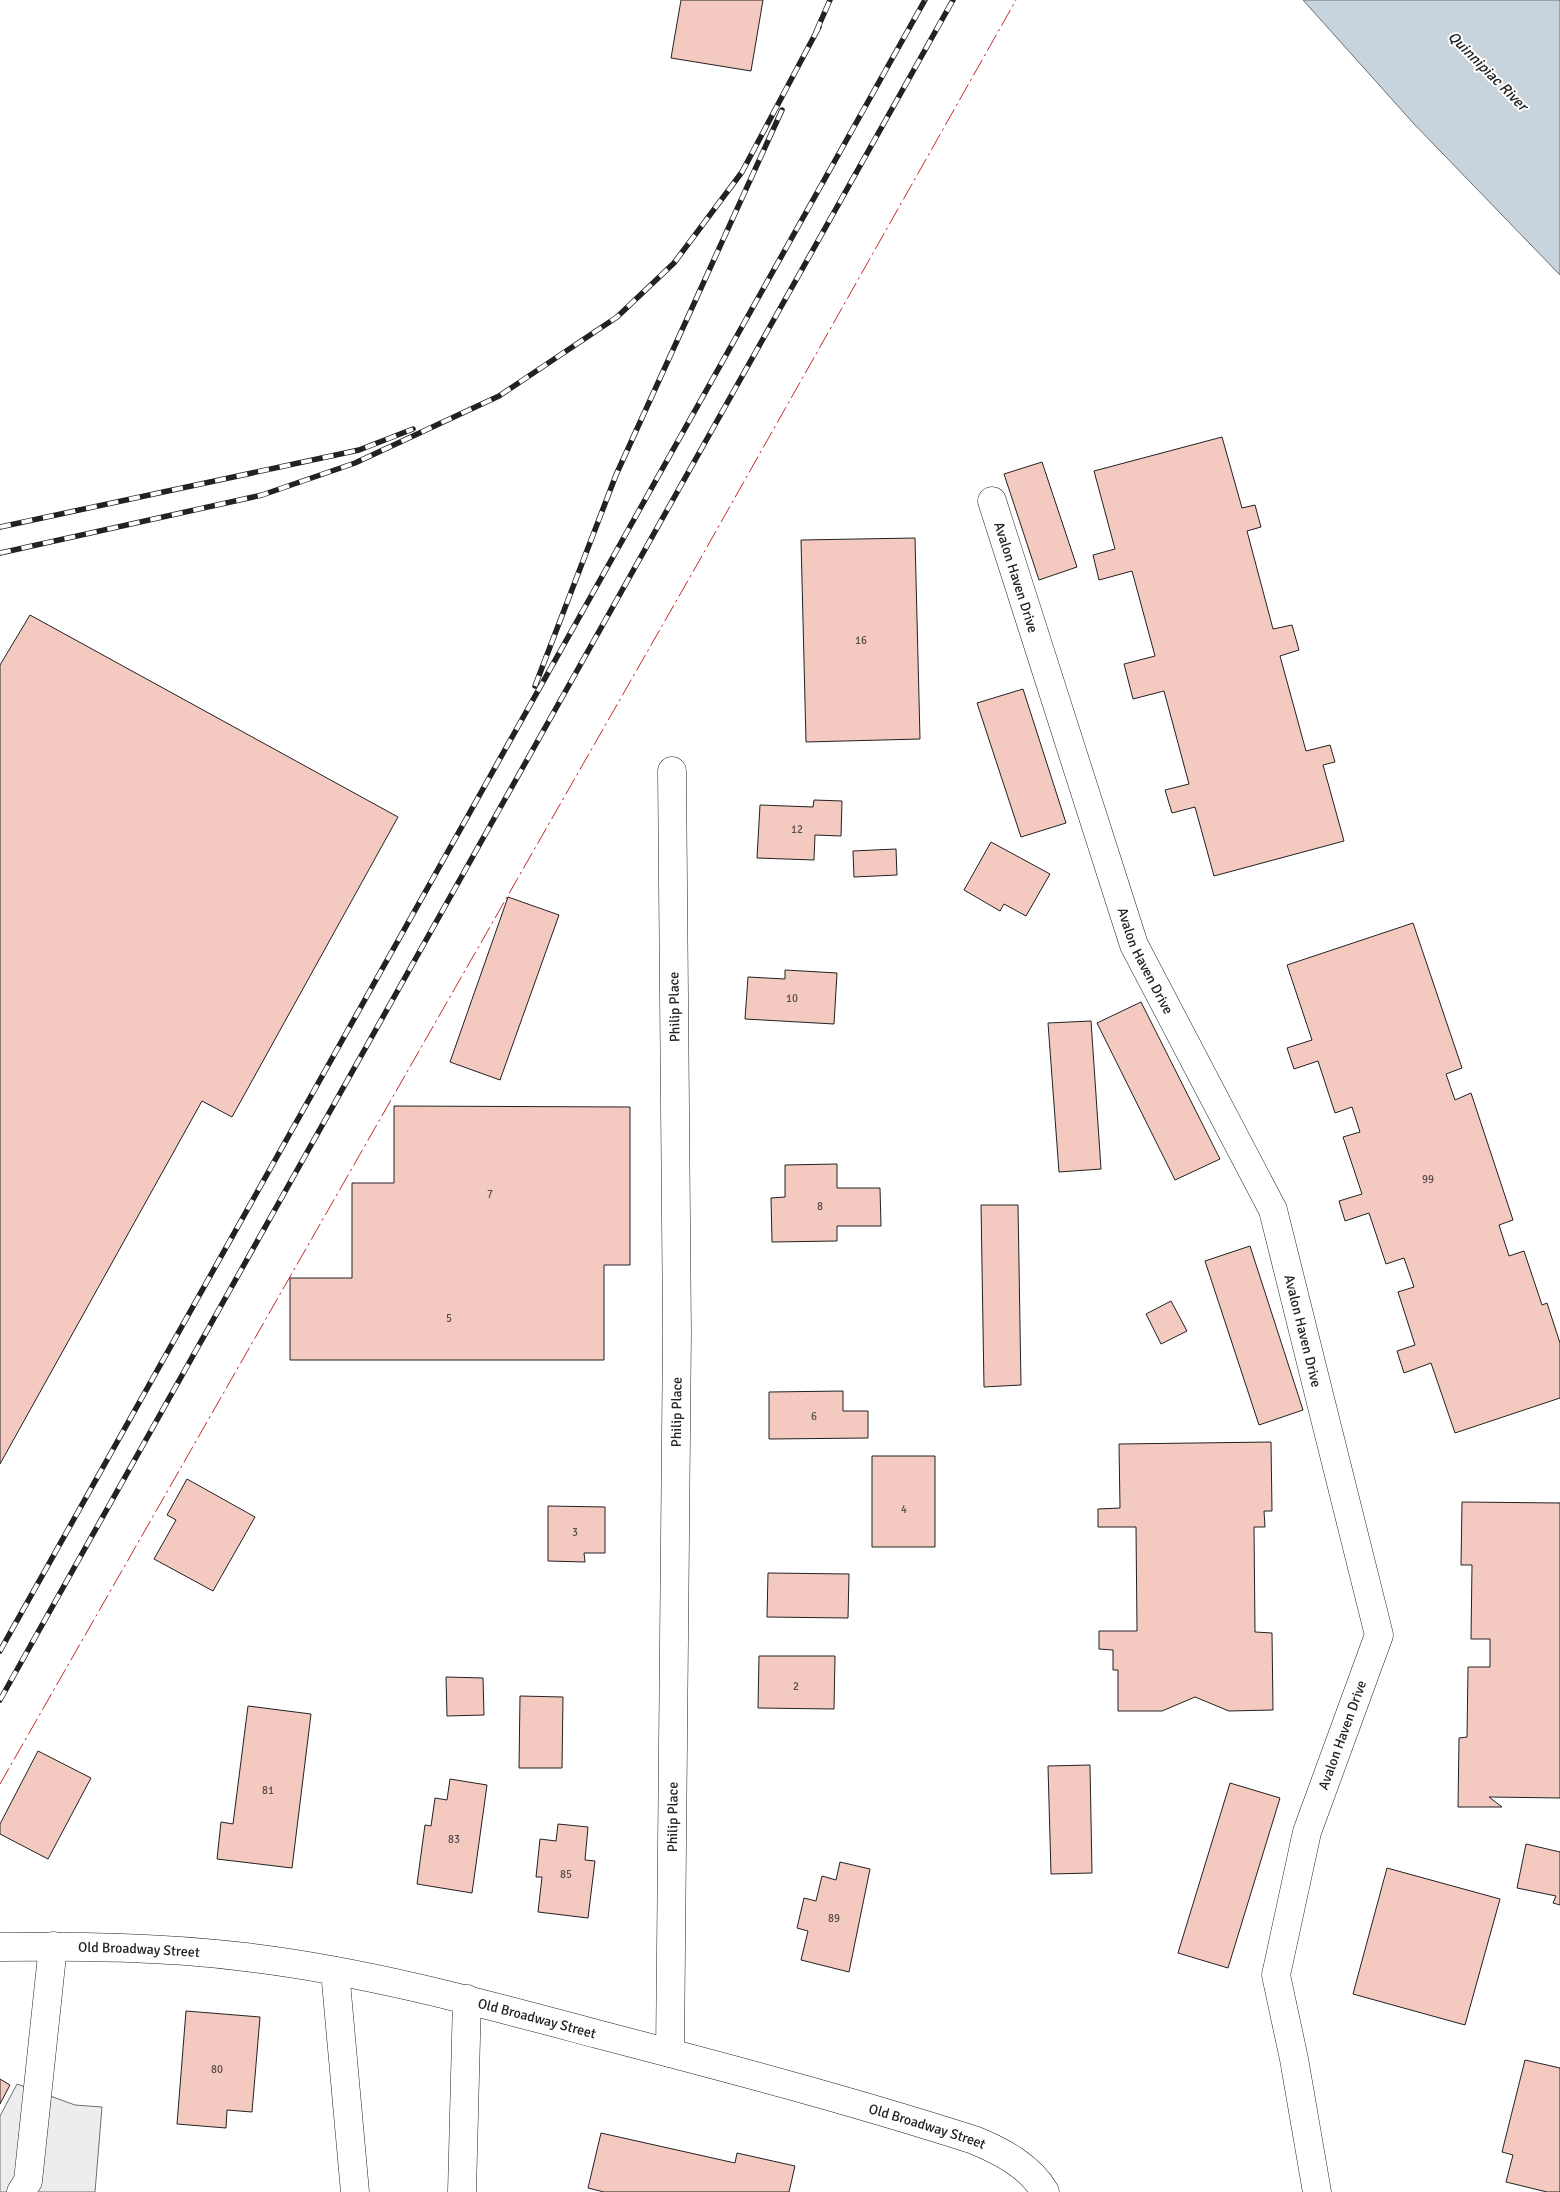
<svg xmlns="http://www.w3.org/2000/svg" width="1560" height="2192" font-family="Signika,sans-serif">
<style>
.parking{fill:#ededed;stroke:#6f6f6f}
.water{fill:#c7d3dd;stroke:#6f6f6f}
.building{fill:#f3c9c0;stroke:#222}
.lines{fill:none;stroke-linecap:round;stroke-linejoin:round}
.minor-casing{stroke:#222;stroke-width:29}
.minor{stroke:#fff;stroke-width:28}
.rail-casing{stroke:#222;stroke-width:5.5}
.rail{stroke:#fff;stroke-width:4;stroke-dasharray:11;stroke-linecap:butt}
.power{stroke:#c62828;stroke-width:1;stroke-dasharray:18 4 2.5 4;stroke-linecap:butt}
.labels{text-anchor:middle;stroke-width:4;stroke-linejoin:round;paint-order:stroke}
.number-label{font-size:11px;fill:#564c4a}
.street-label{font-size:14px;fill:#222;stroke:#fff}
.water-label{font-size:15px;font-style:italic;fill:#222;stroke:#fff}
</style>
<rect width="100%" height="100%" fill="#fff"/>
<path class="parking" d="M17,2084L75,2105L102,2107L95,2192H0V2116Z"/>
<path class="water" d="M1303,0H1560V275L1414,124Z"/>
<path class="building" d="M681,0H763L751,71L671,58Z
M1222,437L1242,508L1255,505L1261,527L1247,531L1273,629L1292,625L1299,650L1280,656L1306,751L1330,745L1335,762L1323,765L1344,841L1214,876L1195,807L1172,813L1165,790L1189,784L1164,691L1133,699L1124,664L1155,656L1132,571L1099,580L1093,555L1115,549L1094,471Z
M1042,462L1077,567L1039,580L1004,474Z
M915,538L920,739L806,742L801,540Z
M30,615L398,817L232,1117L202,1101L0,1464V665Z
M1023,689L1066,823L1021,837L977,703Z
M814,800L842,801L841,836L815,835L814,860L757,858L760,805L813,807Z
M991,842L1050,874L1026,916L1004,904L1000,911L964,890Z
M896,849L897,875L854,877L853,851Z
M508,897L559,915L500,1080L450,1062Z
M1413,923L1462,1068L1446,1074L1455,1100L1471,1093L1513,1220L1499,1225L1509,1256L1524,1251L1542,1305L1547,1303L1560,1343V1398L1455,1433L1431,1363L1404,1373L1397,1351L1415,1345L1398,1292L1414,1287L1404,1258L1386,1264L1369,1213L1345,1221L1339,1201L1362,1194L1343,1137L1360,1132L1352,1107L1335,1113L1318,1061L1294,1069L1287,1048L1312,1040L1287,965Z
M785,970L837,973L834,1024L745,1019L748,977L785,979Z
M1141,1002L1220,1159L1175,1180L1097,1023Z
M1091,1021L1101,1169L1059,1172L1048,1023Z
M394,1106L630,1107V1265H604V1360H290V1278H352V1183H394Z
M837,1164V1188H880L881,1226H837V1241L772,1242L771,1198L785,1197V1165Z
M981,1205H1018L1021,1385L984,1387Z
M1250,1246L1303,1410L1259,1425L1205,1261Z
M1171,1301L1187,1331L1161,1344L1146,1314Z
M843,1391V1411H868V1438L769,1439V1392Z
M1271,1442L1272,1511H1264L1265,1527H1254L1255,1632L1272,1633L1273,1710L1229,1711L1195,1697L1162,1711H1118V1670H1113V1650L1099,1649V1631H1137L1136,1527H1098V1509L1120,1508L1119,1444Z
M872,1456H935V1547H872Z
M187,1479L255,1517L213,1591L154,1559L176,1520L167,1515Z
M1462,1502L1560,1503V1798L1489,1797L1502,1807H1458L1459,1738L1467,1737L1468,1667H1490V1639H1471L1472,1565H1461Z
M548,1506L605,1507V1553H584L585,1562L548,1561Z
M768,1573L849,1574L848,1618L767,1617Z
M759,1656H835L834,1709L758,1708Z
M446,1677L483,1678L484,1715L447,1716Z
M520,1696L563,1697L562,1768H519Z
M248,1706L311,1714L292,1868L217,1859L221,1822L233,1824Z
M38,1751L91,1778L48,1859L0,1834V1824Z
M1090,1765L1092,1873L1051,1874L1048,1766Z
M450,1779L487,1785L472,1893L417,1884L425,1825L431,1826L435,1798L447,1800Z
M1230,1783L1280,1798L1228,1968L1178,1953Z
M558,1824L588,1827L585,1860L595,1861L588,1918L538,1912L542,1877H536L540,1839L556,1841Z
M1526,1844L1560,1852V1905L1553,1903L1556,1896L1517,1888Z
M840,1862L870,1869L849,1972L801,1960L808,1931L797,1928L804,1898L816,1901L822,1876L836,1880Z
M1387,1868L1500,1899L1465,2025L1353,1994Z
M186,2011L260,2017L252,2112L227,2110L226,2128L177,2124Z
M1525,2060L1560,2068V2192H1547L1506,2182L1513,2155L1502,2152Z
M0,2079L10,2085L0,2104Z
M601,2133L735,2163L737,2153L795,2166L789,2192H604L588,2188Z"/>
<g class="lines">
<defs>
<g id="minor">
<path id="s1" d="M992,501L1134,945L1273,1210L1379,1635L1307,1832L1276,1975L1294,2059L1317,2192"/>
<path id="s2" d="M0,1947C82,1946 164,1947 245,1957C365,1971 481,2003 597,2034C724,2067 849,2100 974,2140C1001,2151 1030,2166 1045,2192"/>
<path d="M335,1971L355,2192"/>
<path id="s3" d="M670,2053L677,1332L672,771"/>
<path d="M21,2192L28,2181L53,1946"/>
<path d="M462,2192L467,1999"/>
</g>
</defs>
<use href="#minor" class="minor-casing"/>
<use href="#minor" class="minor"/>
<defs>
<path id="rail" d="M816,32L830,0
M0,527L359,450L413,429
M0,553L262,495L355,463L499,396L617,317L674,263L742,172L819,27
M535,686L616,475L782,110
M0,1651L925,0
M0,1700L953,0"/>
</defs>
<use href="#rail" class="rail-casing"/>
<use href="#rail" class="rail"/>
<path class="power" d="M0,1784L694,570L1016,0"/>
</g>
<g class="labels">
<g class="number-label">
<text x="861" y="644">16</text>
<text x="797" y="833">12</text>
<text x="792" y="1002">10</text>
<text x="1428" y="1183">99</text>
<text x="490" y="1198">7</text>
<text x="820" y="1210">8</text>
<text x="449" y="1322">5</text>
<text x="814" y="1420">6</text>
<text x="904" y="1513">4</text>
<text x="575" y="1536">3</text>
<text x="796" y="1690">2</text>
<text x="268" y="1794">81</text>
<text x="454" y="1843">83</text>
<text x="566" y="1878">85</text>
<text x="834" y="1922">89</text>
<text x="217" y="2073">80</text>
</g>
<g class="street-label">
<text dy="5" stroke="none"><textPath href="#s1" startOffset="80">Avalon Haven Drive</textPath></text>
<text dy="5" stroke="none"><textPath href="#s1" startOffset="485">Avalon Haven Drive</textPath></text>
<text transform="translate(674 1007) rotate(-91)" y="5">Philip Place</text>
<text dy="5" stroke="none"><textPath href="#s1" startOffset="890">Avalon Haven Drive</textPath></text>
<text dy="5" stroke="none"><textPath href="#s3" startOffset="641">Philip Place</textPath></text>
<text transform="translate(1342 1735) rotate(-70)" y="5">Avalon Haven Drive</text>
<text dy="5" stroke="none"><textPath href="#s3" startOffset="236">Philip Place</textPath></text>
<text dy="5" stroke="none"><textPath href="#s2" startOffset="139">Old Broadway Street</textPath></text>
<text dy="5" stroke="none"><textPath href="#s2" startOffset="544">Old Broadway Street</textPath></text>
<text dy="5" stroke="none"><textPath href="#s2" startOffset="949">Old Broadway Street</textPath></text>
</g>
<g class="water-label">
<text transform="translate(1488 71) rotate(45)" y="5">Quinnipiac River</text>
</g>
</g>
</svg>
